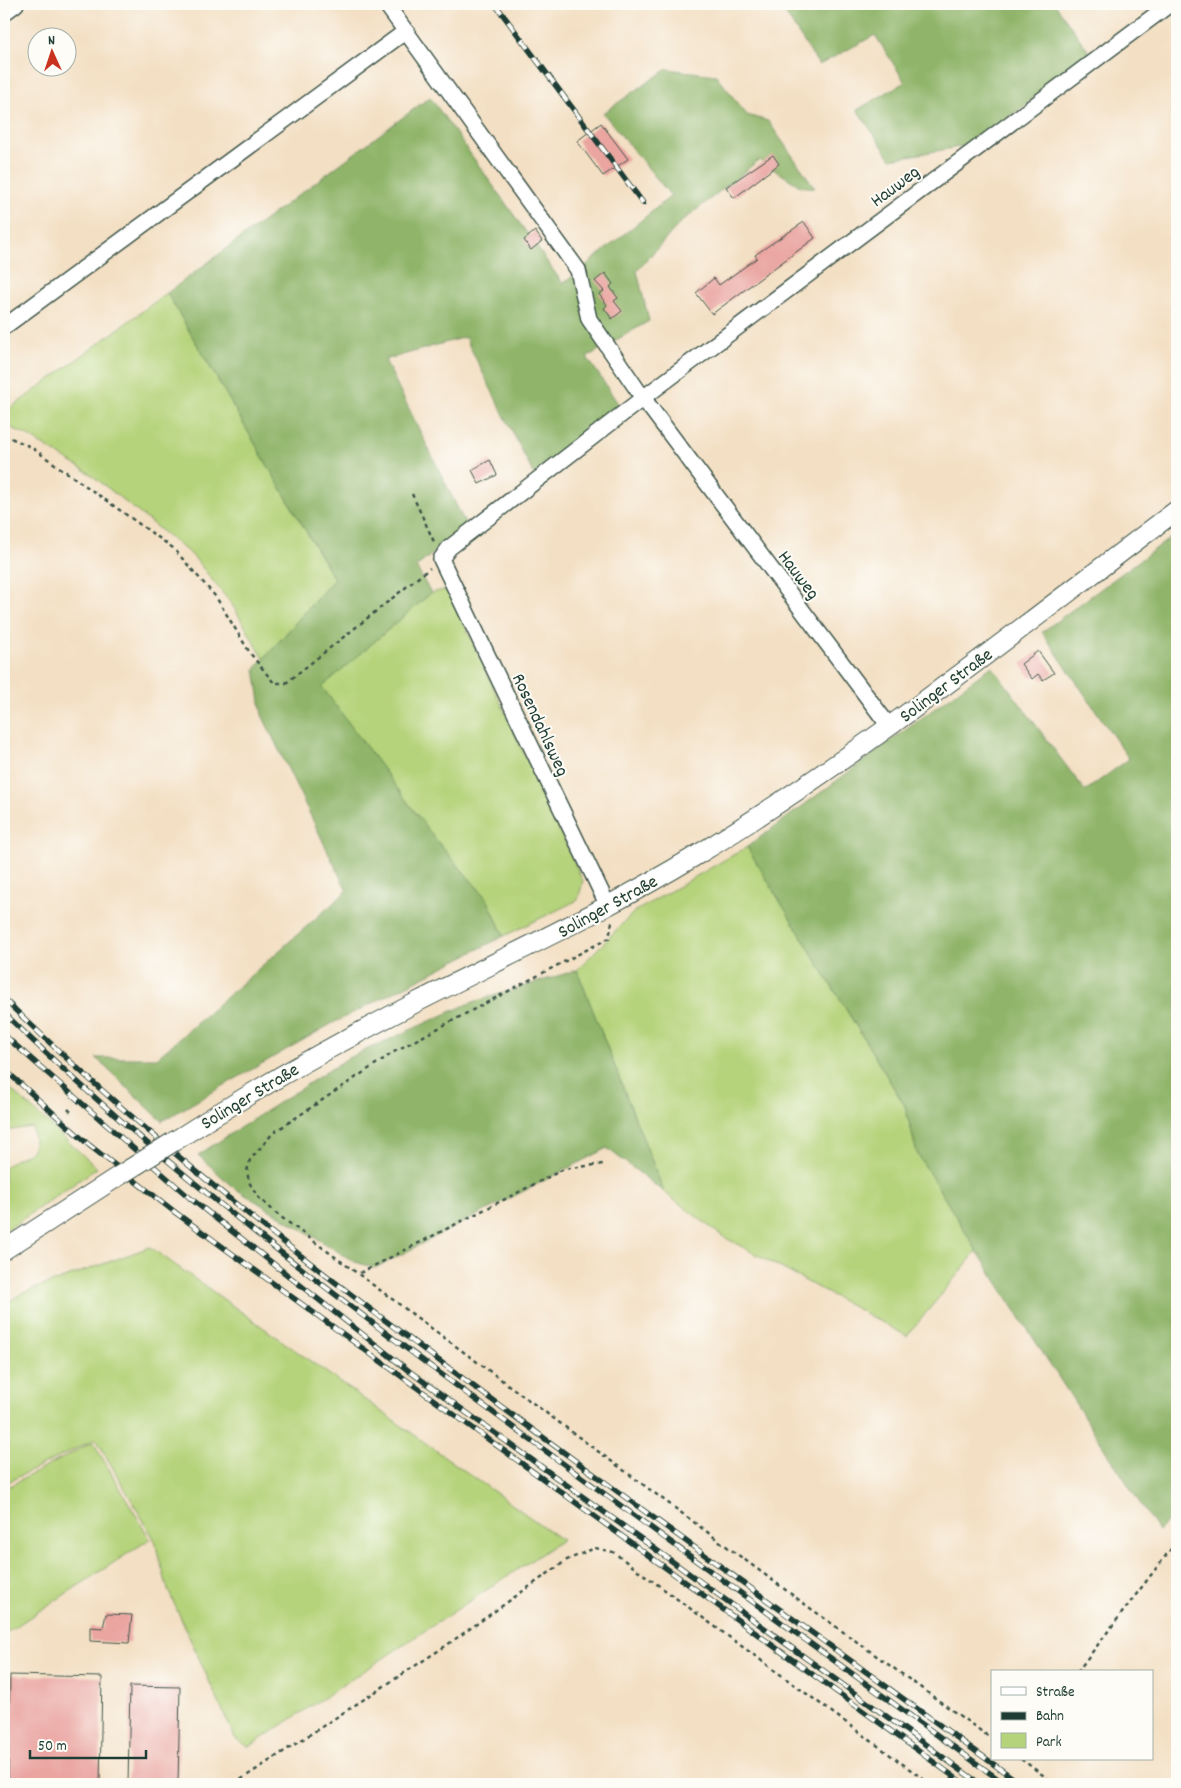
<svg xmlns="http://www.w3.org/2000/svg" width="1181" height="1788" font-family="Dekko,sans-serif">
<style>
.green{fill:#b5d37a;stroke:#6a8857}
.forest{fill:#90b56a;stroke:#58794f}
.building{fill:#eaa5a1}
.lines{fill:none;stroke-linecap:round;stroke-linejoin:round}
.minor-casing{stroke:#3f5549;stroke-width:18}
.major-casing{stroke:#3f5549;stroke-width:21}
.path{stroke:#3f5549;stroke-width:2.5;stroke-dasharray:4 4;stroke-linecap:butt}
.minor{stroke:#fff;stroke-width:15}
.major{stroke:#fff;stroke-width:19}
.rail-casing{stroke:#1f3d34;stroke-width:5.5}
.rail{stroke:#fdfcf7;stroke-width:4;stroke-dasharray:11;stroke-linecap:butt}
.major-bridge-casing{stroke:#3f5549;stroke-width:21;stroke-linecap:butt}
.major-bridge{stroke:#fff;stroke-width:19}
.labels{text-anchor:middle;stroke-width:4;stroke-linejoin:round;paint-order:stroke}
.street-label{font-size:19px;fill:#1f3d34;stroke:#fdfcf7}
</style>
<rect width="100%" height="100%" fill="#fdfcf7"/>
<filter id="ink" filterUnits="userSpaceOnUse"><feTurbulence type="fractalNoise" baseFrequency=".02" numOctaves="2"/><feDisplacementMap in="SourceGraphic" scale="10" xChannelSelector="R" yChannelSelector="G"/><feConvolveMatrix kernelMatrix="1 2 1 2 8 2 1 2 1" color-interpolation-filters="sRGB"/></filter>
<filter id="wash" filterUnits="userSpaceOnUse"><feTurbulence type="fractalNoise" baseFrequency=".0096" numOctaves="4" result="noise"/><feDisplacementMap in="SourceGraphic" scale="20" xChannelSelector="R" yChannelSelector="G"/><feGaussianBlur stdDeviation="1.12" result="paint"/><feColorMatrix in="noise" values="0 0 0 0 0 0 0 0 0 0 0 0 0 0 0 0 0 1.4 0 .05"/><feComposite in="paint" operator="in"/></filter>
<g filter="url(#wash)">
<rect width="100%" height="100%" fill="#f3dfc3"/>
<path class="green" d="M167,293L334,579L264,659L233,606L193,556L89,473L23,433L4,425V413Z
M448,589L583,881L578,900L504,936L487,899L435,839L321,687L431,593Z
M747,847L905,1106L917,1153L977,1251L907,1336L722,1236L664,1192L577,970L634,912Z
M4,1083L97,1168L4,1232V1168C23,1149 39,1162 32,1127L4,1131Z
M150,1247L562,1540L249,1747L235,1738L168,1590L154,1539L96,1439L4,1484V1304L23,1293Z
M93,1442L150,1539L4,1634V1489Z"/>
<path class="forest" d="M779,4H1055L1092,56L970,145L891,159L857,110L905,82L875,35L819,65Z
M667,69L716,75L747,115L768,121L815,188L800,186L759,160L680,223L637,271L649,321L587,357L621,408L534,475L465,337L385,360L467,527L416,567L431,593L322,687L435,839L487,899L504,936L331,1024L162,1121L96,1058H157L347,891L262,715L255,669L334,579L167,293L430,97L563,284L671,196L603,113Z
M1177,533V1512L1158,1531L977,1251L917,1153L905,1106L747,847L992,666L1085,791L1129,759L1042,632Z
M577,970L664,1192L607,1148L375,1268L355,1262L234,1188L198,1155L348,1058L470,1003Z"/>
<g id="blocks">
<path class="building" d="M601,123L628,159L603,176L577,141Z
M773,155L779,164L734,198L726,187Z
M804,222L815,238L712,314L696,293L714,278L719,285L757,258L755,255L768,246Z
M535,231L542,241L531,250L524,240Z
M605,273L613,284L610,287L618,298L614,301L622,311L612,319L604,308L607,305L599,294L604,291L595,281Z
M490,460L497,475L479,484L472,470Z
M1038,651L1054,673L1043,680L1038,674L1032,679L1021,664Z
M106,1614L132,1615L129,1643L90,1641V1627L103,1628Z
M10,1675L102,1677L100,1784H8Z
M130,1686L180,1687L178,1784H128Z"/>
</g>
</g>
<g filter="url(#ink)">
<use href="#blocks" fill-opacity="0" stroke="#3f5549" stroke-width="1"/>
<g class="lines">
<defs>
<path id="minor" d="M386,4L578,270L589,319L643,398L889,726
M4,13L16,4
M4,327L406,31
M608,906L441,559L449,548L643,398L1170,4"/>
<path id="major" d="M173,1142C252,1091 333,1045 417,1002C511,954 607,910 697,855C865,753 1020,628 1177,510
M4,1250L117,1177"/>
</defs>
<use href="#minor" class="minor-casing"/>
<use href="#major" class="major-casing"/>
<path class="path" d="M4,435L31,447L173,548L216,597L250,653L274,683H286L430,568
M412,494L435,544
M612,922L609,938L397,1050L273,1133L250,1160L247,1171L249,1182L258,1197L277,1214L810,1608L992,1739
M68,1109L72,1113
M360,1273L564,1169L603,1164
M1077,1672L1177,1541
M1021,1759L1055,1784
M234,1784L444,1647L567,1560L595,1548L613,1552L930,1784"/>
<use href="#minor" class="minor"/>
<use href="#major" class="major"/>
<defs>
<path id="rail" d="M495,4L643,203
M4,999C174,1165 364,1307 555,1446C710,1559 866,1672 1021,1784
M4,1013C163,1168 342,1302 521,1433C682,1551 843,1667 1005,1784
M4,1035L190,1198L409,1371L980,1784
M4,1069L89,1145L176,1213L964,1784"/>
</defs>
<use href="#rail" class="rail-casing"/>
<use href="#rail" class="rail"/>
<defs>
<path id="major-bridge" d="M117,1177L173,1142"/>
</defs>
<use href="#major-bridge" class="major-bridge-casing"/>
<use href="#major-bridge" class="major-bridge"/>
</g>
</g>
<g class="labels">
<g class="street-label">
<text transform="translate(894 185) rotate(-37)" y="7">Hauweg</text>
<text transform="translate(800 574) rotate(53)" y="7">Hauweg</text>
<text transform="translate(945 684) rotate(-37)" y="7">Solinger Straße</text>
<text transform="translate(542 724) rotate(65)" y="7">Rosendahlsweg</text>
<text transform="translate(607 905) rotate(-29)" y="7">Solinger Straße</text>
<text transform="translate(249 1095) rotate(-31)" y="7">Solinger Straße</text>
</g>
</g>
<rect width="1181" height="1788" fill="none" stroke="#fdfcf7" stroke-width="20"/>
<rect x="991" y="1670" width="162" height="90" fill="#fdfcf7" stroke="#a4b0a9"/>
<rect x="1001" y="1687" width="25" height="8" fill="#ffffff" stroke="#a4b0a9"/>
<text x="1036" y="1696" font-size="15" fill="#1f3d34">Straße</text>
<rect x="1001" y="1712" width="25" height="8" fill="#1f3d34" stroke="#a4b0a9"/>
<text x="1036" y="1720" font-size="15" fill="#1f3d34">Bahn</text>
<rect x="1001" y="1733" width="25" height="15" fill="#b5d37a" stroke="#a4b0a9"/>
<text x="1036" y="1746" font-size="15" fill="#1f3d34">Park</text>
<g transform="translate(52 52) rotate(357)"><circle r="24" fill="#fdfcf7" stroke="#a4b0a9"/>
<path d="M0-4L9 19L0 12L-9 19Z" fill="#c8321e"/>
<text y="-8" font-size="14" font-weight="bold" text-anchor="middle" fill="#1f3d34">N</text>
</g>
<path d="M30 1750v8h116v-8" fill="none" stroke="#1f3d34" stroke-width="2.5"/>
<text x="38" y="1750" font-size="15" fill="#1f3d34" stroke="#fdfcf7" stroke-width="4" paint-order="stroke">50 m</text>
</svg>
